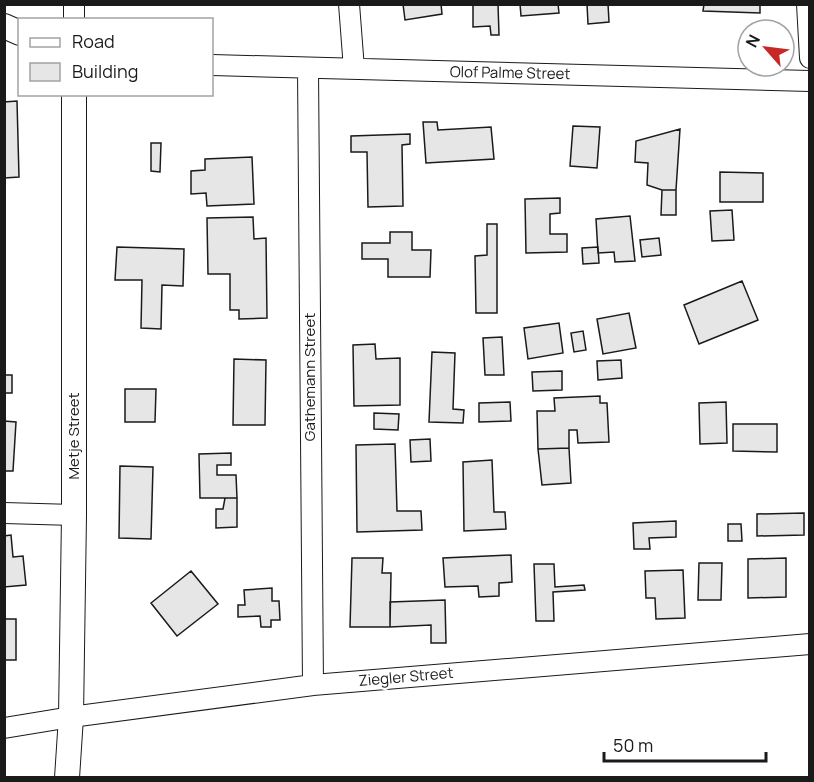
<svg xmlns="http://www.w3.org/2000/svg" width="814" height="782" font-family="Manrope,sans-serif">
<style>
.building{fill:#e6e6e6;stroke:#1a1a1a;stroke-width:1.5}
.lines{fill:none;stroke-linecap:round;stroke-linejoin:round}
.minor-casing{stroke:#1a1a1a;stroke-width:22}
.tertiary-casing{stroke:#1a1a1a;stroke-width:26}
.minor{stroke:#fff;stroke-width:20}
.tertiary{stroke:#fff;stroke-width:24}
.labels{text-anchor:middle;stroke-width:4.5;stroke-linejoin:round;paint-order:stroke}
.street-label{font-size:15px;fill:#1a1a1a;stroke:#fff}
</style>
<rect width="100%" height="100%" fill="#fff"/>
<path class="building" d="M403,4H441L442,14L405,20Z
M473,4H498L499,35H491L490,26L473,27Z
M520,4H558L559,13L521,16Z
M587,4H608L609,22L588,24Z
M704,4H760V13L703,11Z
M17,101L19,177L4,178V102Z
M423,122H437L438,130L491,127L494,159L426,163Z
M573,126L600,127L597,168L570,166Z
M680,129L676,190H662L647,185L648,163L635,162L636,141Z
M410,134V144L402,145L403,206L368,207L367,152H351V136Z
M151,143H161L160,172L151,171Z
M252,157L254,204L207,206L206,193L191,194V171L205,170V159Z
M720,172L763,173V202H720Z
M662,190H676V215H661Z
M560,198V213L550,214V234H567V252L526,253L525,199Z
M732,210L734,240L712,241L710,211Z
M630,216L635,261L615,262L614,252L598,253L596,219Z
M253,217L254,239L266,238L267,318L239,319V310H230V274H208L207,218Z
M487,224H497V313H476L475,256L487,255Z
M390,232H412V250H431L430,277H388V259H362V243H390Z
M659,238L661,255L642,257L640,240Z
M117,247L184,249L183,286L162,285L161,329L141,328L142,280H115Z
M598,247L599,263L583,264L582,248Z
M742,281L758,320L699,344L684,305Z
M629,313L636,348L603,354L597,319Z
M559,323L563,353L528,359L524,328Z
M583,331L586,350L574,352L571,333Z
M502,337L504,375H485L483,338Z
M375,344L376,359L400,358V405L354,406L353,345Z
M432,352L455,353L453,409L464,410L463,423L429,422Z
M234,359L266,360L265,425H233Z
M621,360L622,378L598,380L597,361Z
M562,371V390L533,391L532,372Z
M4,375H12V393H4Z
M125,389H156L155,422H125Z
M600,396V403H607L609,442L578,443L577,430H569V448L538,449L537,411H555L554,398Z
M510,402L511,421L479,422V403Z
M726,402L727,443L700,444L699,403Z
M374,413L399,414L398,430L374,429Z
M4,421L16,422L13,471H4Z
M733,424H777V452L733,451Z
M430,439L431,461L411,462L410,440Z
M395,444L397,511H421L422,530L357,532L356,445Z
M569,448L571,483L542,485L538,449Z
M231,453V465H217V475H236L237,498H200L199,454Z
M492,460L494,512H505L506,529L464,531L463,462Z
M120,466L153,467L151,539L119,538Z
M225,498H237V527L216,528V509H223Z
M804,513V535L757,536V514Z
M676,521V537L649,538L650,549H634L633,523Z
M728,524H741L742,541H728Z
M11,535L13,557L23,556L26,585L4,587V536Z
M511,555L512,582L499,583V596L479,597L478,586L445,587L443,558Z
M352,558H383L382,573H391L390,627H350Z
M786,558V597L748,598V559Z
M699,563H722L721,600H698Z
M534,564H554L555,587L584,585L585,590L553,592L554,621H536Z
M683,570L685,618L656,619L655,598H646L645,571Z
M191,571L218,604L177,636L151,603Z
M272,588V601H279L280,620H271V627H261L260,616L238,617V605H245L244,590Z
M445,600L446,643H431V625L390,627V602Z
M4,619H16V660H4Z"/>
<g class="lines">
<defs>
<path id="minor" d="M349,4L354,69
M807,4L810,58
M74,20V4
M212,65L810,81
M308,69L313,685
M4,513L74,515
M4,728L71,717L313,685L810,644"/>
<path id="tertiary" d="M4,26L20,33
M67,778L71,717L74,515V94"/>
</defs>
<use href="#minor" class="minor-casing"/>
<use href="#tertiary" class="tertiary-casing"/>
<use href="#minor" class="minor"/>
<use href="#tertiary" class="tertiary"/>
</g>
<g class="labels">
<g class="street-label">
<text transform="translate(510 73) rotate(1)" y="5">Olof Palme Street</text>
<text transform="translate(310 377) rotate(-90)" y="5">Gathemann Street</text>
<text transform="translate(74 436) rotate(-90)" y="5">Metje Street</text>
<text transform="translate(406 677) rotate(-5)" y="5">Ziegler Street</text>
</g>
</g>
<rect width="814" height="782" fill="none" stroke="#1a1a1a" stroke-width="12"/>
<rect x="18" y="18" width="195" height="78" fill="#ffffff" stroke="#a3a3a3" stroke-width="1.5"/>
<rect x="30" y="38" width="30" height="9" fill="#ffffff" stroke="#a3a3a3" stroke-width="1.5"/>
<text x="72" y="48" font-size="18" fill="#1a1a1a">Road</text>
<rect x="30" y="63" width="30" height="18" fill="#e6e6e6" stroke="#a3a3a3" stroke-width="1.5"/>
<text x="72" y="78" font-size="18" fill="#1a1a1a">Building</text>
<g transform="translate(766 48) rotate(298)"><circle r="28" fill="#ffffff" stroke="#a3a3a3" stroke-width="1.5"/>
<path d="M0-4.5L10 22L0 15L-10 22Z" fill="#c62828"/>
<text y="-9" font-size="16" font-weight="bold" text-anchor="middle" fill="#1a1a1a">N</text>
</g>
<path d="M604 752v9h162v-9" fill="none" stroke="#1a1a1a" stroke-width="3"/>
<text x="613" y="752" font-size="18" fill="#1a1a1a" stroke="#ffffff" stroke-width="4.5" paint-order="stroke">50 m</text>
</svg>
